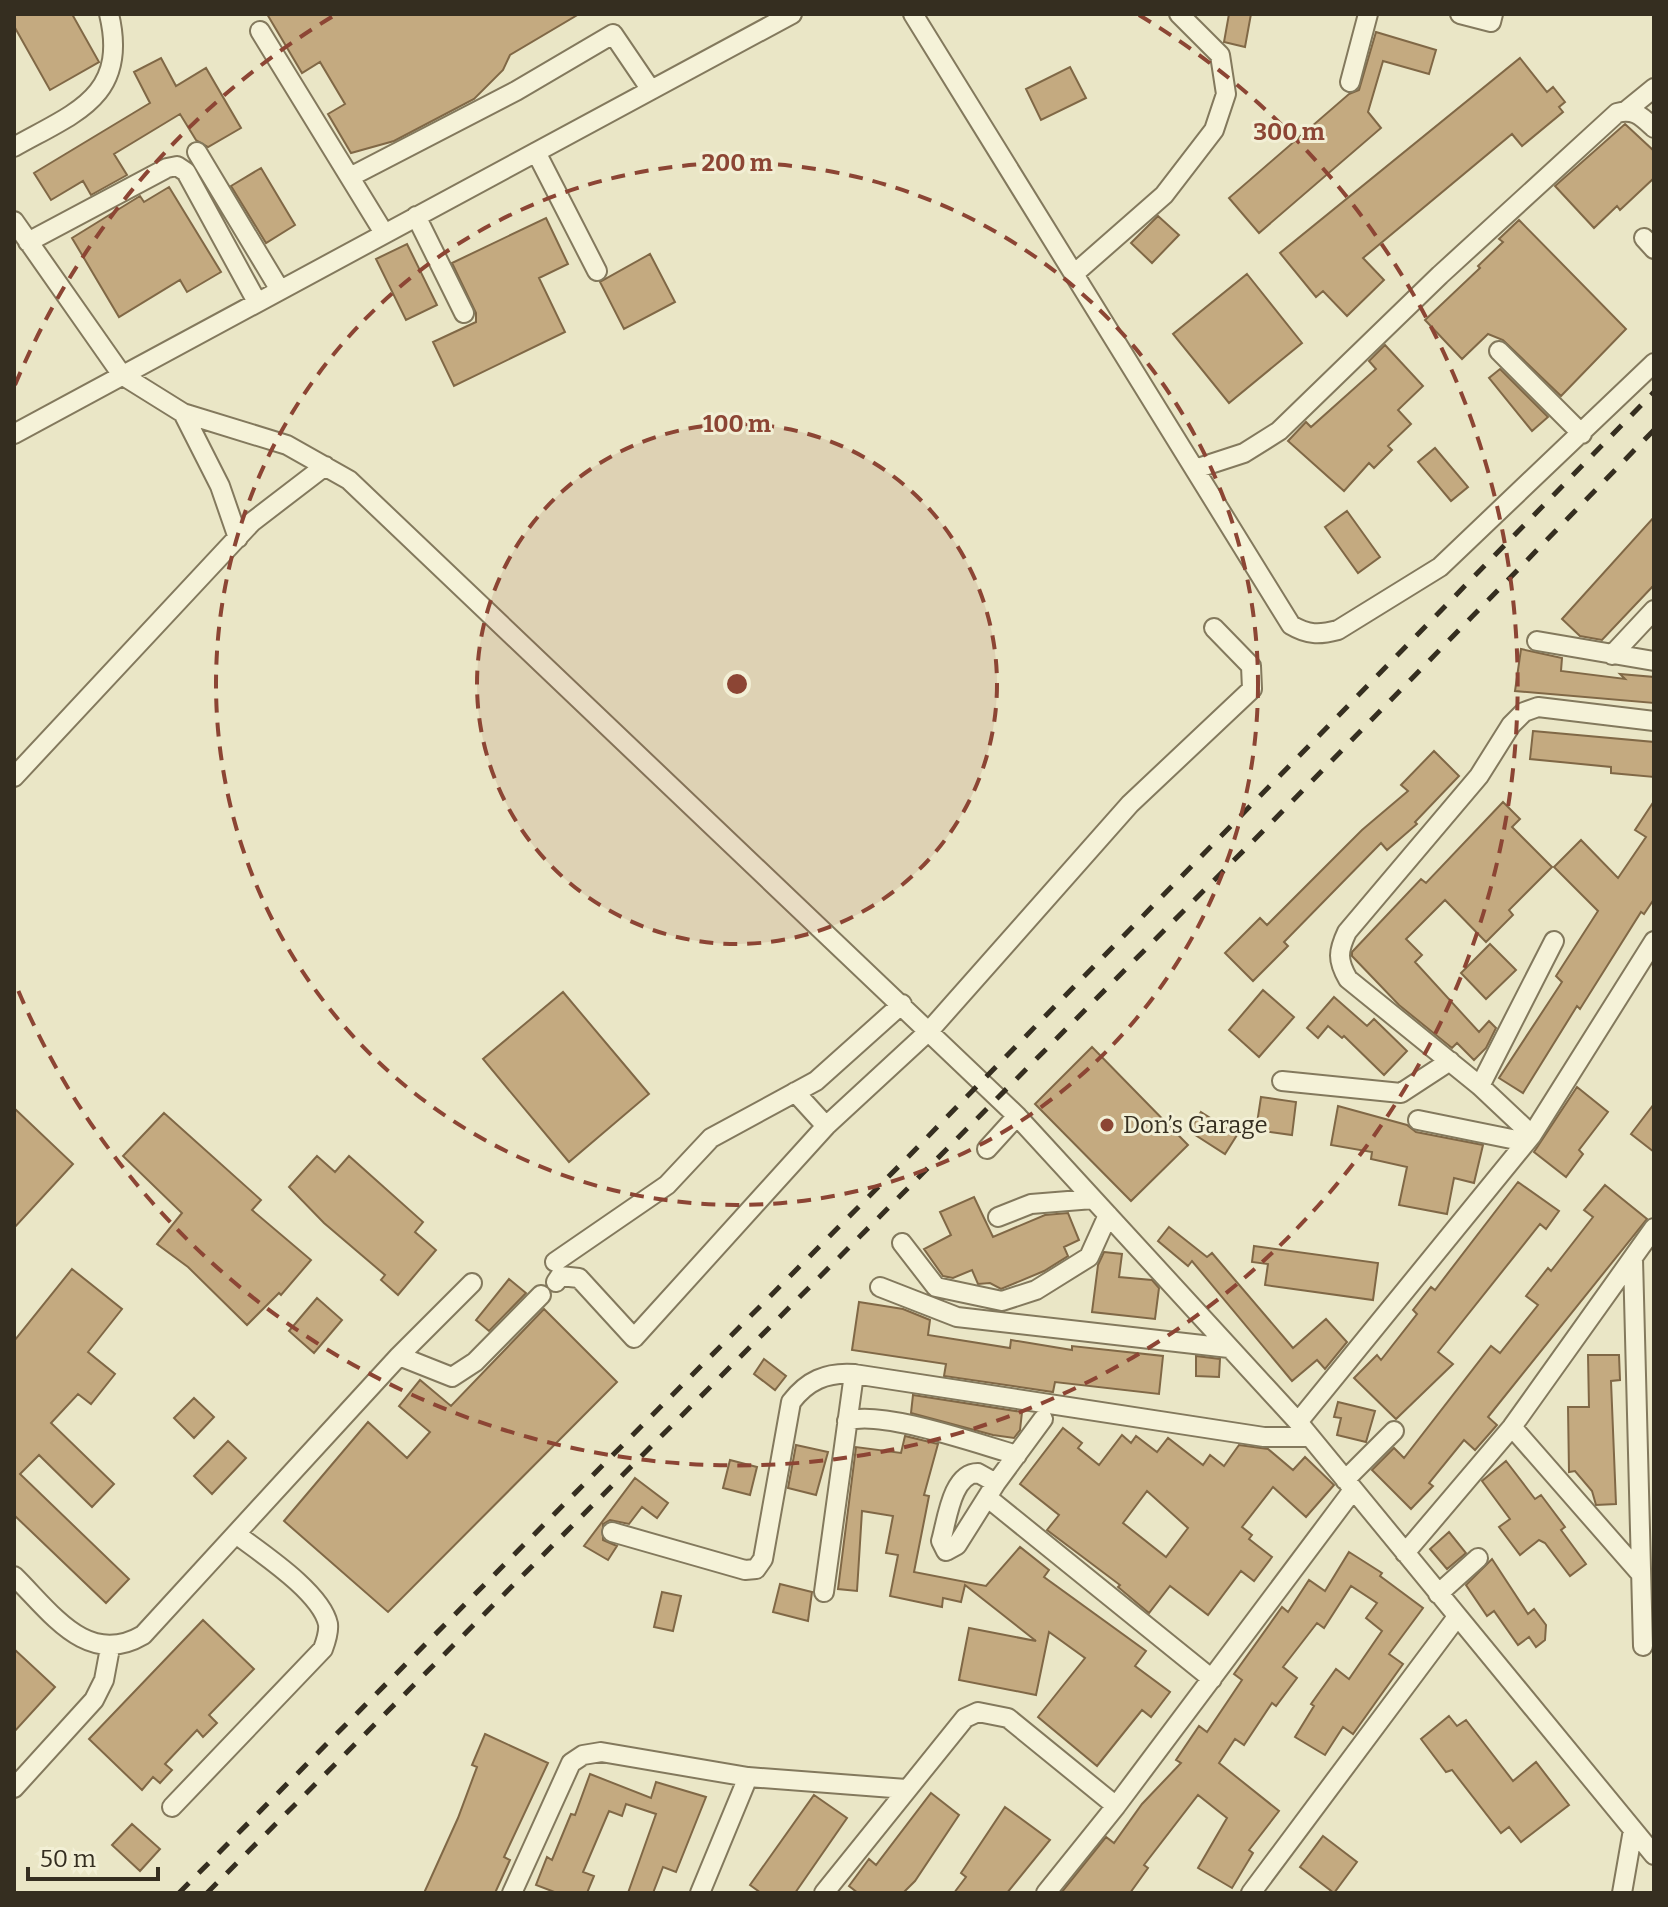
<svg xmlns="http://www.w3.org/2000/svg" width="1668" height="1907" font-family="Bitter,serif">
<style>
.building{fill:#c4aa80;stroke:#806846;stroke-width:2;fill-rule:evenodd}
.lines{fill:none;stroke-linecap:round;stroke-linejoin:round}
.minor-casing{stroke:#83795d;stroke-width:22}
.path{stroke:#83795d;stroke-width:3;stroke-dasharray:6 4;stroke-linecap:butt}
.minor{stroke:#f5f2d8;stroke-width:18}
.rail{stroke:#352e20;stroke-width:5;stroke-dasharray:14 14;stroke-linecap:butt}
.ring{fill:none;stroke:#8c4534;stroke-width:4;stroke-dasharray:14 10}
.poi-dot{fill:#8c4534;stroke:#f2efd5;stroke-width:3}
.labels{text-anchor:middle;stroke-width:6;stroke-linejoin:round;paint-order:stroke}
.poi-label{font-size:24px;fill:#352e20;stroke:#f2efd5;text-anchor:start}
.centre{fill:#8c4534;stroke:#f2efd5;stroke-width:4}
.ring-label{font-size:24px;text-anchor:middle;font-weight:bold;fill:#8c4534;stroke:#f2efd5;stroke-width:6;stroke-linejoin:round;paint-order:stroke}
</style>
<rect width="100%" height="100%" fill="#eae6c6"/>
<path class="building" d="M14,14H72L99,62L50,90L14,26Z
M267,14H579L510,55L503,70L474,99L394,141L351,153L328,114L345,104L320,62L302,73Z
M1229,14H1251L1245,47L1224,42Z
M1376,32L1436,50L1429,74L1383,61L1368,112L1381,128L1259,233L1229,198L1349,94L1359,90Z
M161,58L176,86L206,68L241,128L208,147L196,140L180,114L114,154L127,175L91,195L83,181L51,200L34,173L150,103L134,72Z
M1520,58L1547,92L1553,87L1565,102L1559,107L1563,112L1522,146L1512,134L1363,258L1384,280L1347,316L1323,291L1316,297L1280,253Z
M1070,67L1086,98L1041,120L1026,89Z
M1625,124L1654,151V178L1620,210L1617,206L1594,228L1555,186Z
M261,168L295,225L266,243L231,186Z
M169,187L221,272L187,292L180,280L119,317L72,238L140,196L144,202Z
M1158,216L1179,235L1152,263L1131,243Z
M546,218L568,264L539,278L565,332L454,386L433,342L476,322V313L452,263Z
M1519,220L1626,329L1561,396L1503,340L1488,334L1462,359L1425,320L1480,268L1478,266L1503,242L1499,239Z
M407,244L437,305L406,320L376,259Z
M650,254L675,302L624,329L600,282Z
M1247,274L1302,343L1229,403L1173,334Z
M1385,345L1423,386L1398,410L1411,424L1388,446L1392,450L1374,468L1369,463L1344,491L1288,441L1306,422L1311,427L1376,369L1369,361Z
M1500,369L1548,417L1532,431L1489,378Z
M1435,448L1468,487L1451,501L1418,462Z
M1347,511L1380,557L1358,573L1325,527Z
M1654,517V585L1602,640L1580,636L1562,619Z
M1521,649L1562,658L1561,671L1625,679L1620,674L1654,677V703L1515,691Z
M1533,731L1654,742V777L1611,773V767L1530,759Z
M1434,751L1459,776L1415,822L1417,824L1387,850L1381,843L1284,942L1288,946L1253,981L1225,953L1260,918L1267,925L1362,830L1408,791L1401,785Z
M1654,801V899L1644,914L1641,912L1580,1009L1577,1006L1523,1093L1499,1078L1562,982L1556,976L1598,911L1554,867L1581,840L1618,878L1646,837L1635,830Z
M1503,802L1520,819L1512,827L1552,867L1509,910L1513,915L1486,942L1445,900L1406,939L1422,955L1415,962L1479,1032L1489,1021L1496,1028L1486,1048L1474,1060L1457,1043L1452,1048L1399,1005L1352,956V952L1421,879L1426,883Z
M1490,944L1516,970L1486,999L1461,973Z
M1263,990L1294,1017L1259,1057L1229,1030Z
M563,992L649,1094L569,1162L483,1059Z
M1334,997L1367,1026L1374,1019L1407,1051L1384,1075L1344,1036L1342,1038L1328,1026L1318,1038L1307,1028Z
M1092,1047L1188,1145L1131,1201L1035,1104Z
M1577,1087L1608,1112L1579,1150L1583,1154L1566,1177L1534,1152Z
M1261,1097L1296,1102L1292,1135L1256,1130Z
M1654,1104V1152L1631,1134Z
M1338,1106L1407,1125L1416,1132L1483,1145L1474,1183L1454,1178L1447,1214L1399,1205L1407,1167L1371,1159L1372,1152L1331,1145Z
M14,1108L73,1164L14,1228Z
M1201,1112L1237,1135L1225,1154L1189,1131Z
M164,1113L261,1200L252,1210L311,1260L281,1295L279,1293L247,1325L188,1267L157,1244L182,1213L123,1156Z
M317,1156L335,1172L349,1156L423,1222L415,1232L436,1250L398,1295L381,1280L385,1275L324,1223L289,1187Z
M1518,1182L1559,1211L1546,1229L1540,1224L1438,1352L1453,1364L1396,1419L1354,1378L1377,1355L1381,1360L1417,1314L1413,1310L1431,1287L1435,1290Z
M1605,1185L1647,1219L1488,1417L1497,1425L1475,1450L1464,1440L1429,1483L1433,1486L1411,1509L1372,1470L1394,1448L1404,1458L1491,1346L1500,1353L1538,1305L1526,1296L1548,1268L1551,1271L1593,1217L1584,1210Z
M974,1197L993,1237L1045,1215L1068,1213L1079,1240L1064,1247L1068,1256L1044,1271L1001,1289L990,1283L978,1284L972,1270L953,1278L943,1276L924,1249L951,1235L940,1212Z
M1169,1227L1207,1257L1212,1253L1293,1348L1326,1319L1347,1342L1325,1369L1317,1360L1292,1381L1192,1261L1188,1266L1158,1241Z
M1254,1246L1378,1263L1373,1300L1265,1285L1268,1264L1252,1262Z
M1104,1252L1122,1254L1119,1277L1152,1280L1159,1288L1155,1319L1092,1312L1098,1265Z
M72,1269L122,1309L88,1352L115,1374L91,1404L78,1394L51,1423L114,1484L92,1507L39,1455L20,1474L129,1579L106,1603L14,1515V1341Z
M509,1279L526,1293L489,1331L476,1320Z
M317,1298L342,1320L314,1353L289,1331Z
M859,1302L903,1309L930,1320L928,1335L1010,1348L1011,1340L1072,1350V1346L1163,1356L1159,1394L1055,1382L1053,1392L944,1376L946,1364L852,1350Z
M544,1309L617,1382L388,1612L284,1521L368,1422L407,1458L430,1432L399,1406L420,1380L451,1406Z
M1588,1355H1619L1620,1380L1611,1381L1616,1504L1596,1505L1592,1491L1575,1471L1569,1472L1568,1407H1589Z
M1196,1356L1220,1359L1219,1377L1196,1376Z
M764,1359L786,1376L775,1390L754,1374Z
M913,1395L1022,1412L1020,1430L1014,1438L993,1435L911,1413Z
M194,1398L214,1417L194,1438L174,1418Z
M1338,1402L1375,1411L1366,1442L1337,1435L1341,1418L1334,1417Z
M1063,1428L1082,1443L1078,1448L1099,1465L1122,1435L1131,1443L1136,1436L1157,1452L1168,1438L1203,1465L1210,1455L1224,1466L1239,1445L1268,1449L1293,1470L1305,1457L1334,1485L1306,1517L1273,1487L1242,1527L1252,1535L1249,1539L1272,1557L1254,1581L1241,1571L1208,1615L1170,1586L1149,1613L1118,1587L1120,1585L1047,1530L1059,1515L1020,1484ZM1147,1491L1188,1528L1166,1557L1123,1523Z
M905,1436L938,1444L924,1495L929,1496L914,1572L986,1586L1020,1547L1049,1570L1044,1577L1146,1651L1135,1666L1170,1692L1151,1717L1142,1710L1097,1766L1038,1717L1085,1658L1049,1632L1036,1695L959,1680L969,1628L1036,1641L965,1585L961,1602L943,1598L942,1607L890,1596L898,1555L886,1553L893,1516L862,1511L857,1591L838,1589L856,1447L901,1453Z
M228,1441L246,1458L212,1494L194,1476Z
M796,1445L828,1452L816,1495L788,1488Z
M730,1460L757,1467L750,1495L723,1488Z
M1506,1461L1535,1499L1541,1495L1565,1527L1561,1530L1586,1564L1570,1576L1545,1543L1539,1540L1520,1555L1499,1527L1510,1519L1482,1481Z
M635,1478L668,1503L657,1518L642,1507L629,1524L610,1520L603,1524V1540L617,1546L608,1560L584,1546Z
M1449,1532L1466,1553L1447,1569L1430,1549Z
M1349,1552L1382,1573L1380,1576L1423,1608L1389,1654L1403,1664L1353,1734L1343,1727L1325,1755L1295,1737L1314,1706L1311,1704L1336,1669L1349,1679L1382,1631L1366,1618L1377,1603L1351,1586L1324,1628L1317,1623L1283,1667L1297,1678L1276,1706L1272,1703L1244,1745L1235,1739L1219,1763L1279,1811L1249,1850L1253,1853L1232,1888L1198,1868L1227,1818L1198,1795L1144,1865L1148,1868L1130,1893H1061L1106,1837L1114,1843L1142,1804L1181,1763L1176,1760L1199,1726L1207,1732L1242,1680L1234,1674L1282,1607L1288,1612L1309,1580L1325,1591Z
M1492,1559L1528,1614L1534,1609L1546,1625L1545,1640L1536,1647L1529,1637L1518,1645L1494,1611L1487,1616L1466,1585Z
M780,1584L812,1592L808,1621L773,1612Z
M662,1592L681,1596L673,1631L654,1627Z
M203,1620L254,1669L209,1715L217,1723L203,1737L197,1730L165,1764L172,1770L160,1783L153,1777L142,1790L89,1739Z
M14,1649L55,1687L14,1732Z
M1449,1716L1457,1726L1466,1720L1513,1781L1536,1762L1569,1805L1521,1842L1509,1827L1501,1833L1452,1770L1446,1772L1421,1739Z
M485,1734L548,1763L504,1857L510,1860L495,1893H424L458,1818L477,1767L472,1765Z
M590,1774L651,1798L656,1782L706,1797L676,1872L663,1867L653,1893H628L656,1814L626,1804L622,1816L609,1811L583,1872L594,1876L587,1893H557L536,1885L547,1857L552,1860L571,1814L575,1815Z
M931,1793L959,1815L915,1881L903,1893H858L849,1886L869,1859L876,1865Z
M814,1795L847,1818L795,1893H761L750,1885Z
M1005,1807L1050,1840L1007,1893H954L966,1877L961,1873Z
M132,1824L160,1849L140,1871L112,1845Z
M1323,1836L1357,1862L1334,1893L1300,1867Z"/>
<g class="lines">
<defs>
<path id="minor" d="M913,14L1291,625C1308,635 1319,635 1338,630L1440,567L1654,363
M1460,14L1491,22L1493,14
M260,31L384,233
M1350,82L1368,14
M1627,110L1654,88
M14,147C74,113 129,97 109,14
M197,152L280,290
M536,152L597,271
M350,177L516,91L613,34L651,90
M416,216L464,313
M14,221L122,375L183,413L287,445L349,480L1017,1116L1298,1422L1654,1855
M1644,238L1654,249
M28,242L167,168L177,166L186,172L257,302
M1074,274L1164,195L1214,130L1226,94L1220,55L1179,14
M1499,351L1582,434
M183,413L220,486L238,538
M14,434L792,14
M1195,469L1244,453L1279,431L1440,275L1617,113C1634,108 1642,117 1654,128
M1537,641L1654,661
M1612,655L1654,610
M14,777L252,522L325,466
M1282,1081L1401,1093L1450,1061
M1480,1086L1554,941
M795,1092L826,1126
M1418,1120L1526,1142
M1532,1135L1480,1086L1348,979C1337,960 1338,951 1347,932L1479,776L1511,725L1524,712L1538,707L1654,721
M987,1149L1017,1116
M998,1217L1031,1204L1093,1199
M902,1243L936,1287L1002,1301L1036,1290L1089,1257L1108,1215
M1633,1259L1643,1646
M555,1262L667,1185L711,1138L816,1081L902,1004
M556,1282L560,1276L579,1278L634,1338L826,1126L930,1030L1130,804L1252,689L1251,666L1214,628
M880,1287L957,1317L1229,1348
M399,1356L452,1377L475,1362L541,1295
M847,1421C880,1409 981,1445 1017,1455
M1298,1422L1532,1135L1654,941
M1512,1427L1640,1573
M1345,1480L1394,1431
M996,1483L978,1473C952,1473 947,1520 941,1541L946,1551L957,1545L996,1483L1043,1419
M988,1498L1212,1679
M612,1532L745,1570L756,1569L763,1559L791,1402C807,1381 826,1372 854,1374L1264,1437H1310
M1405,1553L1512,1427L1654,1228
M14,1576C51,1612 87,1668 143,1635L399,1356L472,1283
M824,1592L854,1374
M1438,1594L1478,1558
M14,1788L94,1700L104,1680L110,1648
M172,1807L323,1649C326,1641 329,1632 328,1624C321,1592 261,1553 236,1534
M512,1893L571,1763L583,1755L601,1752L748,1777L906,1789
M700,1893L748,1777
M824,1893L965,1718L978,1712L1008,1718L1116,1806
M1046,1893L1116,1806L1353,1490
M1251,1893L1457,1617
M1622,1893L1633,1830"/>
</defs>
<use href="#minor" class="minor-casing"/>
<path class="path" d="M14,361V364"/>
<use href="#minor" class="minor"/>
<path class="rail" d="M179,1893L906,1159L1654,392
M207,1893L1270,824L1654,430"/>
</g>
<circle cx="737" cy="684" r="260" fill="#8c4534" fill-opacity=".12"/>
<g class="ring">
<circle cx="737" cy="684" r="260"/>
<circle cx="737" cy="684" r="521"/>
<path d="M15 385A781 781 0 0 1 335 15M1139 15A781 781 0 1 1 15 983"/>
</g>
<circle class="poi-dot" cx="1107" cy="1125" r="8"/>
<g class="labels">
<g class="poi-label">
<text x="1123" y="1133">Don’s Garage</text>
</g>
</g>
<circle cx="737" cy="684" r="12" class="centre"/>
<g class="ring-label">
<text x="1289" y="140">300 m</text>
<text x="737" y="171">200 m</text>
<text x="737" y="432">100 m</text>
</g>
<rect width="1668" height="1907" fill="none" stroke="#352e20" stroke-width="32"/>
<path d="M28 1867v12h130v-12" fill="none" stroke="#352e20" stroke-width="4"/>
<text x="40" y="1867" font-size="24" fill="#352e20" stroke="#f2efd5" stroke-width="6" paint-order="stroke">50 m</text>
</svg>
